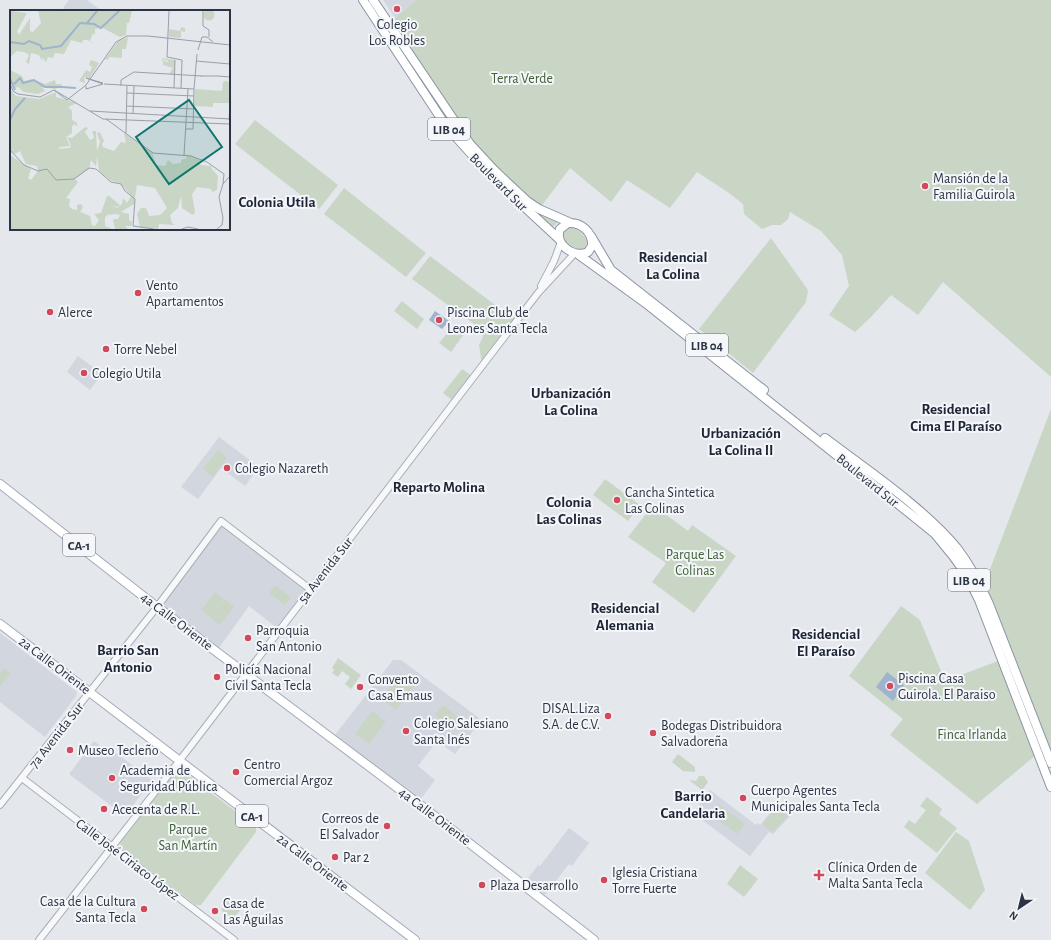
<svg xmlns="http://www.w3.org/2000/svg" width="1051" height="940" font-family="'Alegreya Sans',sans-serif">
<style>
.built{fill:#d2d6de}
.green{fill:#c9d6c5}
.water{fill:#9fb4cc}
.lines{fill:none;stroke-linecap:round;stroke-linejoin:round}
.tertiary-casing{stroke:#a9aeb7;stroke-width:8}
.primary-casing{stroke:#a3abb8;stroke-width:10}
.trunk-casing{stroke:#8b94a3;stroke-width:10}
.tertiary{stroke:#f7f8fa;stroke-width:6}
.primary{stroke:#fff;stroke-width:8}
.trunk{stroke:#fff;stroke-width:8}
.poi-dot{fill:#d1495b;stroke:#f4f6f9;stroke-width:1.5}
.labels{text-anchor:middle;stroke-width:4;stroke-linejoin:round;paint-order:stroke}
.shield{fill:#f4f6f9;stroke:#676e7b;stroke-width:1}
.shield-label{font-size:13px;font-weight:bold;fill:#2b3445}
.poi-label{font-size:14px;fill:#2b3445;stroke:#f4f6f9;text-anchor:start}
.park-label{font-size:14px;fill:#3f6138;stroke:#f4f6f9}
.street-label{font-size:14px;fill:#2b3445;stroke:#f4f6f9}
.neighbourhood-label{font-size:15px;font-weight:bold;fill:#1d2536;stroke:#f4f6f9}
.inset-river{fill:none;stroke:#9fb4cc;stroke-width:2}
.inset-road{fill:none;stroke:#9a9fa9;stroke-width:1}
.view{fill:#0f766e;fill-opacity:0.15;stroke:#0f766e;stroke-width:2}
.inset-edge{fill:none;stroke:#2b3445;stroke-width:2}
</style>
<rect width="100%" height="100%" fill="#e4e7ec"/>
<path class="built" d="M69,0H87L102,11H65L63,8Z
M383,0H417L395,18Z
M78,356L102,374L90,390L67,372Z
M219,437L259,467L245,486L221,468L198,499L181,487Z
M222,524L308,589L277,628L249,606L219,648L162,607Z
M0,633L77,692L76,696L45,737L0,702Z
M393,660H401L479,718L477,726L455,754L437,741L418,766L435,780L417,804L337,743L335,735Z
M94,741L108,752L111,749L152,780L125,816L70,775V773Z
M710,790L756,825L757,823L760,825L776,806L790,816L773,834L769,832L750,856L693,813Z
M569,828L589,843L572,866L569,864L545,895L526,881L538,865L540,866Z"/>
<path class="green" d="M417,0H1051V377L943,282L918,315L891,295L871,317L855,332L829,315L849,286L842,255L821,231L790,212L788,219L781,225H772L762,229L744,214L743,204L729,193L697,172L670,208L627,180L611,202L570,168L537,212L559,221L552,228L526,205L465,133L393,23L395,18Z
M255,120L338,185L319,209L235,144Z
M344,188L426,253L406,277L324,214Z
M569,227C578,228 582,233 587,240L586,248L578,250L565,242L563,230Z
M771,238L808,290L806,302L753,373L699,329Z
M430,256L515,320L482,364L479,345L483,337L481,329L412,279Z
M402,301L424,319L417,329L394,311Z
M453,326L464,334L451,352L439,343Z
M462,369L472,376L453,401L443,393Z
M1051,409V758C1029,701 1009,642 984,585Z
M218,450L227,458L213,477L203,469Z
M605,479L640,505L628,521L593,495Z
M653,505L688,531L692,525L736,556L694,613L652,582L666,563L628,537Z
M275,585L291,597L285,605L269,593Z
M215,592L224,599L210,617L201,610Z
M225,599L234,607L220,625L210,617Z
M901,606L920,620L945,681L998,661L1036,755L977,804L890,735L903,719L849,676Z
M338,658L361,675L351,689L345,684L350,677L342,671L338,677L332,673L334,670L332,668Z
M4,668L11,673L0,687V673Z
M400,674L415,685L396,710L381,698Z
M443,705L463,721L455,730L435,715Z
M372,711L386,722L369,744L355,734Z
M678,754L695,767V772L683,771L672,762Z
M181,770L256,827V832L201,905H196L122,849L120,843L176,771Z
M699,776H704L708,782L702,790L689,780L696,781Z
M927,797L942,809L939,814L957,828L937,853L904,827L909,820L915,824L926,810L920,806Z
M718,804L745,824L737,834L710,814Z
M777,807L788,816L773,832L762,824Z
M956,832L969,841L985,890L970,910L925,873Z
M740,865L758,879L744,897L727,884Z
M229,899L242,908L233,919L221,910Z"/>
<path class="water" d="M435,311L449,321L442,329L429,320Z
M887,672L904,685L893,701L876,687Z"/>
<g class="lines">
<defs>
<path id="tertiary" d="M541,286L554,261L561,242
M22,778L234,940
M0,805L157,607L221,521L310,589
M39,940L180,760L538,293L575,253"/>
<path id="primary" d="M0,484L157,607L419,804L594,940
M0,624L415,940"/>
<path id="trunk" d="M363,0L446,126L491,176L559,239
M373,0L470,144L494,170L527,201L539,209L571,223
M568,223C581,222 593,232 592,246L588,252C575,259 554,245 560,229Z
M591,236L611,270L764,390
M579,255L648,305L918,520L935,534L953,556L966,574L979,600L1051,787
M825,438C867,470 924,508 957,548C970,565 980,584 989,604L1051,763"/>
</defs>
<use href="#tertiary" class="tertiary-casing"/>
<use href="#primary" class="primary-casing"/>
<use href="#trunk" class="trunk-casing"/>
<use href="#tertiary" class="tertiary"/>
<use href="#primary" class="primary"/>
<use href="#trunk" class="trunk"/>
</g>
<g class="poi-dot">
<circle cx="397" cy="9" r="4"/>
<circle cx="925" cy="186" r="4"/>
<circle cx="138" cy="293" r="4"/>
<circle cx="50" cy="312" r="4"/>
<circle cx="439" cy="320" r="4"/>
<circle cx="106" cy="349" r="4"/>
<circle cx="84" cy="373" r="4"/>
<circle cx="227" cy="468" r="4"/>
<circle cx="617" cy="500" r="4"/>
<circle cx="248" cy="638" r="4"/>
<circle cx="217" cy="677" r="4"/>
<circle cx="890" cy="686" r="4"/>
<circle cx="360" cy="687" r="4"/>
<circle cx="608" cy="716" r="4"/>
<circle cx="406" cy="731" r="4"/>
<circle cx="653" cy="733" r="4"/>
<circle cx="70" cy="750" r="4"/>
<circle cx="236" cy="772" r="4"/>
<circle cx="112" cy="778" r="4"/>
<circle cx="743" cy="798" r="4"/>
<circle cx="104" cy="809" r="4"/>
<circle cx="387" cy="826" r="4"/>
<circle cx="335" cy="857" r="4"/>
<path d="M817 869h4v4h4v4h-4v4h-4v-4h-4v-4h4z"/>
<circle cx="604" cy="880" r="4"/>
<circle cx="482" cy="885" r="4"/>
<circle cx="144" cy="909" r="4"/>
<circle cx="215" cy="911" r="4"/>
</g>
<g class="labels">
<g class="shield">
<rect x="428" y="118" width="42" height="22" rx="3"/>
<rect x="686" y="334" width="42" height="22" rx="3"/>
<rect x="63" y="534" width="32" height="22" rx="3"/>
<rect x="948" y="569" width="42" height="22" rx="3"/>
<rect x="236" y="805" width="32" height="22" rx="3"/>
</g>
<g class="shield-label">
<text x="449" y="134">LIB 04</text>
<text x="707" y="350">LIB 04</text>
<text x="79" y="550">CA-1</text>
<text x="969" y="585">LIB 04</text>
<text x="252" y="821">CA-1</text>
</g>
<g class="poi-label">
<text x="397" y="29" text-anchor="middle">Colegio<tspan x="397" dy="16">Los Robles</tspan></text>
<text x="933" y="183">Mansión de la<tspan x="933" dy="16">Familia Guirola</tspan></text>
<text x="146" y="290">Vento<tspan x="146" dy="16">Apartamentos</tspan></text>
<text x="58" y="317">Alerce</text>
<text x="447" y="317">Piscina Club de<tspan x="447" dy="16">Leones Santa Tecla</tspan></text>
<text x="114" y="354">Torre Nebel</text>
<text x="92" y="378">Colegio Utila</text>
<text x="235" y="473">Colegio Nazareth</text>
<text x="625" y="497">Cancha Sintetica<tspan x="625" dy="16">Las Colinas</tspan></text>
<text x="256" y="635">Parroquia<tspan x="256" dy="16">San Antonio</tspan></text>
<text x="225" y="674">Policía Nacional<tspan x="225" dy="16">Civil Santa Tecla</tspan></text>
<text x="898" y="683">Piscina Casa<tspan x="898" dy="16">Guirola. El Paraiso</tspan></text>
<text x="368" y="684">Convento<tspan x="368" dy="16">Casa Emaus</tspan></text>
<text x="600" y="713" text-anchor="end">DISAL.Liza<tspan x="600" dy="16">S.A. de C.V.</tspan></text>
<text x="414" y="728">Colegio Salesiano<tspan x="414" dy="16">Santa Inés</tspan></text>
<text x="661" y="730">Bodegas Distribuidora<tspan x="661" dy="16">Salvadoreña</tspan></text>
<text x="78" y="755">Museo Tecleño</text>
<text x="244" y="769">Centro<tspan x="244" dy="16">Comercial Argoz</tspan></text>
<text x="120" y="775">Academia de<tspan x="120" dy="16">Seguridad Pública</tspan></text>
<text x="751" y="795">Cuerpo Agentes<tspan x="751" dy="16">Municipales Santa Tecla</tspan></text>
<text x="112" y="814">Acecenta de R.L.</text>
<text x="379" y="823" text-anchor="end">Correos de<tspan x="379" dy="16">El Salvador</tspan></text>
<text x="343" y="862">Par 2</text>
<text x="828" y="872">Clínica Orden de<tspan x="828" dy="16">Malta Santa Tecla</tspan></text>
<text x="612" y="877">Iglesia Cristiana<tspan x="612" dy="16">Torre Fuerte</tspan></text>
<text x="490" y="890">Plaza Desarrollo</text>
<text x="136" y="906" text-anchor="end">Casa de la Cultura<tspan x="136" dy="16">Santa Tecla</tspan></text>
<text x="223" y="908">Casa de<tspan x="223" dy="16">Las Águilas</tspan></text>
</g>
<g class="park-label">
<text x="522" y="83">Terra Verde</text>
<text x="695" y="559">Parque Las<tspan x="695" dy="16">Colinas</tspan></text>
<text x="972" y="739">Finca Irlanda</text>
<text x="188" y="834">Parque<tspan x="188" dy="16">San Martín</tspan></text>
</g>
<g class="street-label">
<text transform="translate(499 182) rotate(45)" y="5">Boulevard Sur</text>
<text transform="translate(868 480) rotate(39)" y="5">Boulevard Sur</text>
<text transform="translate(325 570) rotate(-52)" y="5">5a Avenida Sur</text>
<text transform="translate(177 621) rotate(37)" y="5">4a Calle Oriente</text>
<text transform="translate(55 665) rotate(37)" y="5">2a Calle Oriente</text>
<text transform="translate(56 735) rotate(-52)" y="5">7a Avenida Sur</text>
<text transform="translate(435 816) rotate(37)" y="5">4a Calle Oriente</text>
<text transform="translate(128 859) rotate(37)" y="5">Calle José Ciriaco López</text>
<text transform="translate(313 862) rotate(37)" y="5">2a Calle Oriente</text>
</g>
<g class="neighbourhood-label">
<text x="277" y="207">Colonia Utila</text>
<text x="673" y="262">Residencial<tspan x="673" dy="17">La Colina</tspan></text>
<text x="571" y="398">Urbanización<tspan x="571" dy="17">La Colina</tspan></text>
<text x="956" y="414">Residencial<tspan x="956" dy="17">Cima El Paraíso</tspan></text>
<text x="741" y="438">Urbanización<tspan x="741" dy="17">La Colina II</tspan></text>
<text x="439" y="492">Reparto Molina</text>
<text x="569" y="507">Colonia<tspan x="569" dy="17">Las Colinas</tspan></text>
<text x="625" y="613">Residencial<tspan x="625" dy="17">Alemania</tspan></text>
<text x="826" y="639">Residencial<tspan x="826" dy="17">El Paraíso</tspan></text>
<text x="128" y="655">Barrio San<tspan x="128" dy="17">Antonio</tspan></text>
<text x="693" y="801">Barrio<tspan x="693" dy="17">Candelaria</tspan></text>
</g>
</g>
<g transform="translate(10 10)">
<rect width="220" height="220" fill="#e4e7ec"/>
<path d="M193.5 5a5.5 5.5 0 1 1 11 0a5.5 5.5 0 1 1-11 0ZM0,1L17,3L7,21L9,25L20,8V21L23,22L31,13L28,1H122L119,13H117L116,25L110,27L93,18L85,19V25L83,23L80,31L84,35L78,30H73L72,33L61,30L54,44L45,43L43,48L38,47L36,52L32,47V51L29,45L21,43L19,54L16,52L19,45L14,42L7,41L0,47ZM171,17L175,18V22L171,21V28L159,27V19L170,21ZM118,27L116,39H112V48L99,47L98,50L95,49L108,31ZM152,48L165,50L164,64H159L163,58L153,55V50L157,52L159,51L153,49L152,52ZM81,50L89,53L80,68L74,67L75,73L69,71L76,60L80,62L81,60L82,57L79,55ZM0,60L12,66L14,71L22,69L35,74L45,70L46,74H52L50,79L49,75L46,79L32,77L35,81L28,84L14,82L8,77L4,78L0,71ZM212,70L220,72V93H203V97L184,96L185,79L212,81L213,72L215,71ZM0,79L6,86L29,89L46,82V87L67,93L58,97L62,101V110L67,113V117L65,114L62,116V123L56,127L60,136L50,137L48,139L60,138L61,135L57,127L62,128L75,117L78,118L75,122L80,130L84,128L82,121H86L87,141L90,132L87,123L90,122L94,131L92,134L93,137L104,141L111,132L116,133L114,122L142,142L146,155L155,156L158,150L163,154L171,153V150L177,148L175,144L191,150L190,155L202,156L201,158L208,166L207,180L202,182L201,179L187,177L182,184L185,202L183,205L172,198L171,186L168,198L160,205L162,213L165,215L149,214L148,219L130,217L127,204L131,198H136L139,206L150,205L157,198L145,178L127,175L124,194L111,202L119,204V210L122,212L121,216H115L118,219H105L103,209H108L110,205L105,204L97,205L95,208V216L102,219H0V145L21,159L18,168L21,170L28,161L27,156L16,154L10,141L5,144L0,140ZM87,146L89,161L100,170L111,174L121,186L124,181L117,193L113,188L112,194L107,198L100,195L107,197L110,195L99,186H97L91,203L84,204L89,210L85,216L82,215L80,206L70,202L73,197L71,194L67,195V200L62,199L59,196L60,189L56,188L68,172L65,169L79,159L81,150L86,156Z" fill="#c9d6c5" fill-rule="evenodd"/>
<path class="inset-river" d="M77,13L87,1M0,32L14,34L19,31L30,35L32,39L51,36L70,13L84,14L91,18L109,1M0,69L5,80M4,74L10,68L13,73L24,70L35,77H52M52,77L66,78M0,110L5,99L15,88"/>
<path class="inset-road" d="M159,1L157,47L172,50L171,78M193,1V16L199,20V27M188,40L192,27H197L203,32M186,51L220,54M191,66H208M208,66L220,67M0,74L3,81L8,84L30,87L44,80L57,90L76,75L106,32L117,26H138L220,35M93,74L76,68L93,73M94,74L184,79L187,44M76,76V79L93,74M111,76V70L124,62L192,66M164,78L165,50M44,80L93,109L220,114M117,83L184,86M116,96L184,99M80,101L220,109M123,103L124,76M96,109L143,143L181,146L197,152L214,164L213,174M219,110L220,96M176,119H183L184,79M116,123L117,76M0,140L14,155L28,161L37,159L46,170L64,169L79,158L86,159L101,172L111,174L115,181L125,189L123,216L144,219M174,145L178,79M172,219L178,217L188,219M207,219L212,215L213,208L209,187L213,174L220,166"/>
<path class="view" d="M179,90L212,137L159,174L126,127Z"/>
<rect width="220" height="220" class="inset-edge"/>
</g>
<g transform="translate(1019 908) rotate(215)" stroke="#f4f6f9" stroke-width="3" paint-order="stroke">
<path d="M0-3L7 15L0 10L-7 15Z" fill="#2b3445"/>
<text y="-6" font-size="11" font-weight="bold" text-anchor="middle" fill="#2b3445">N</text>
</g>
</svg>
